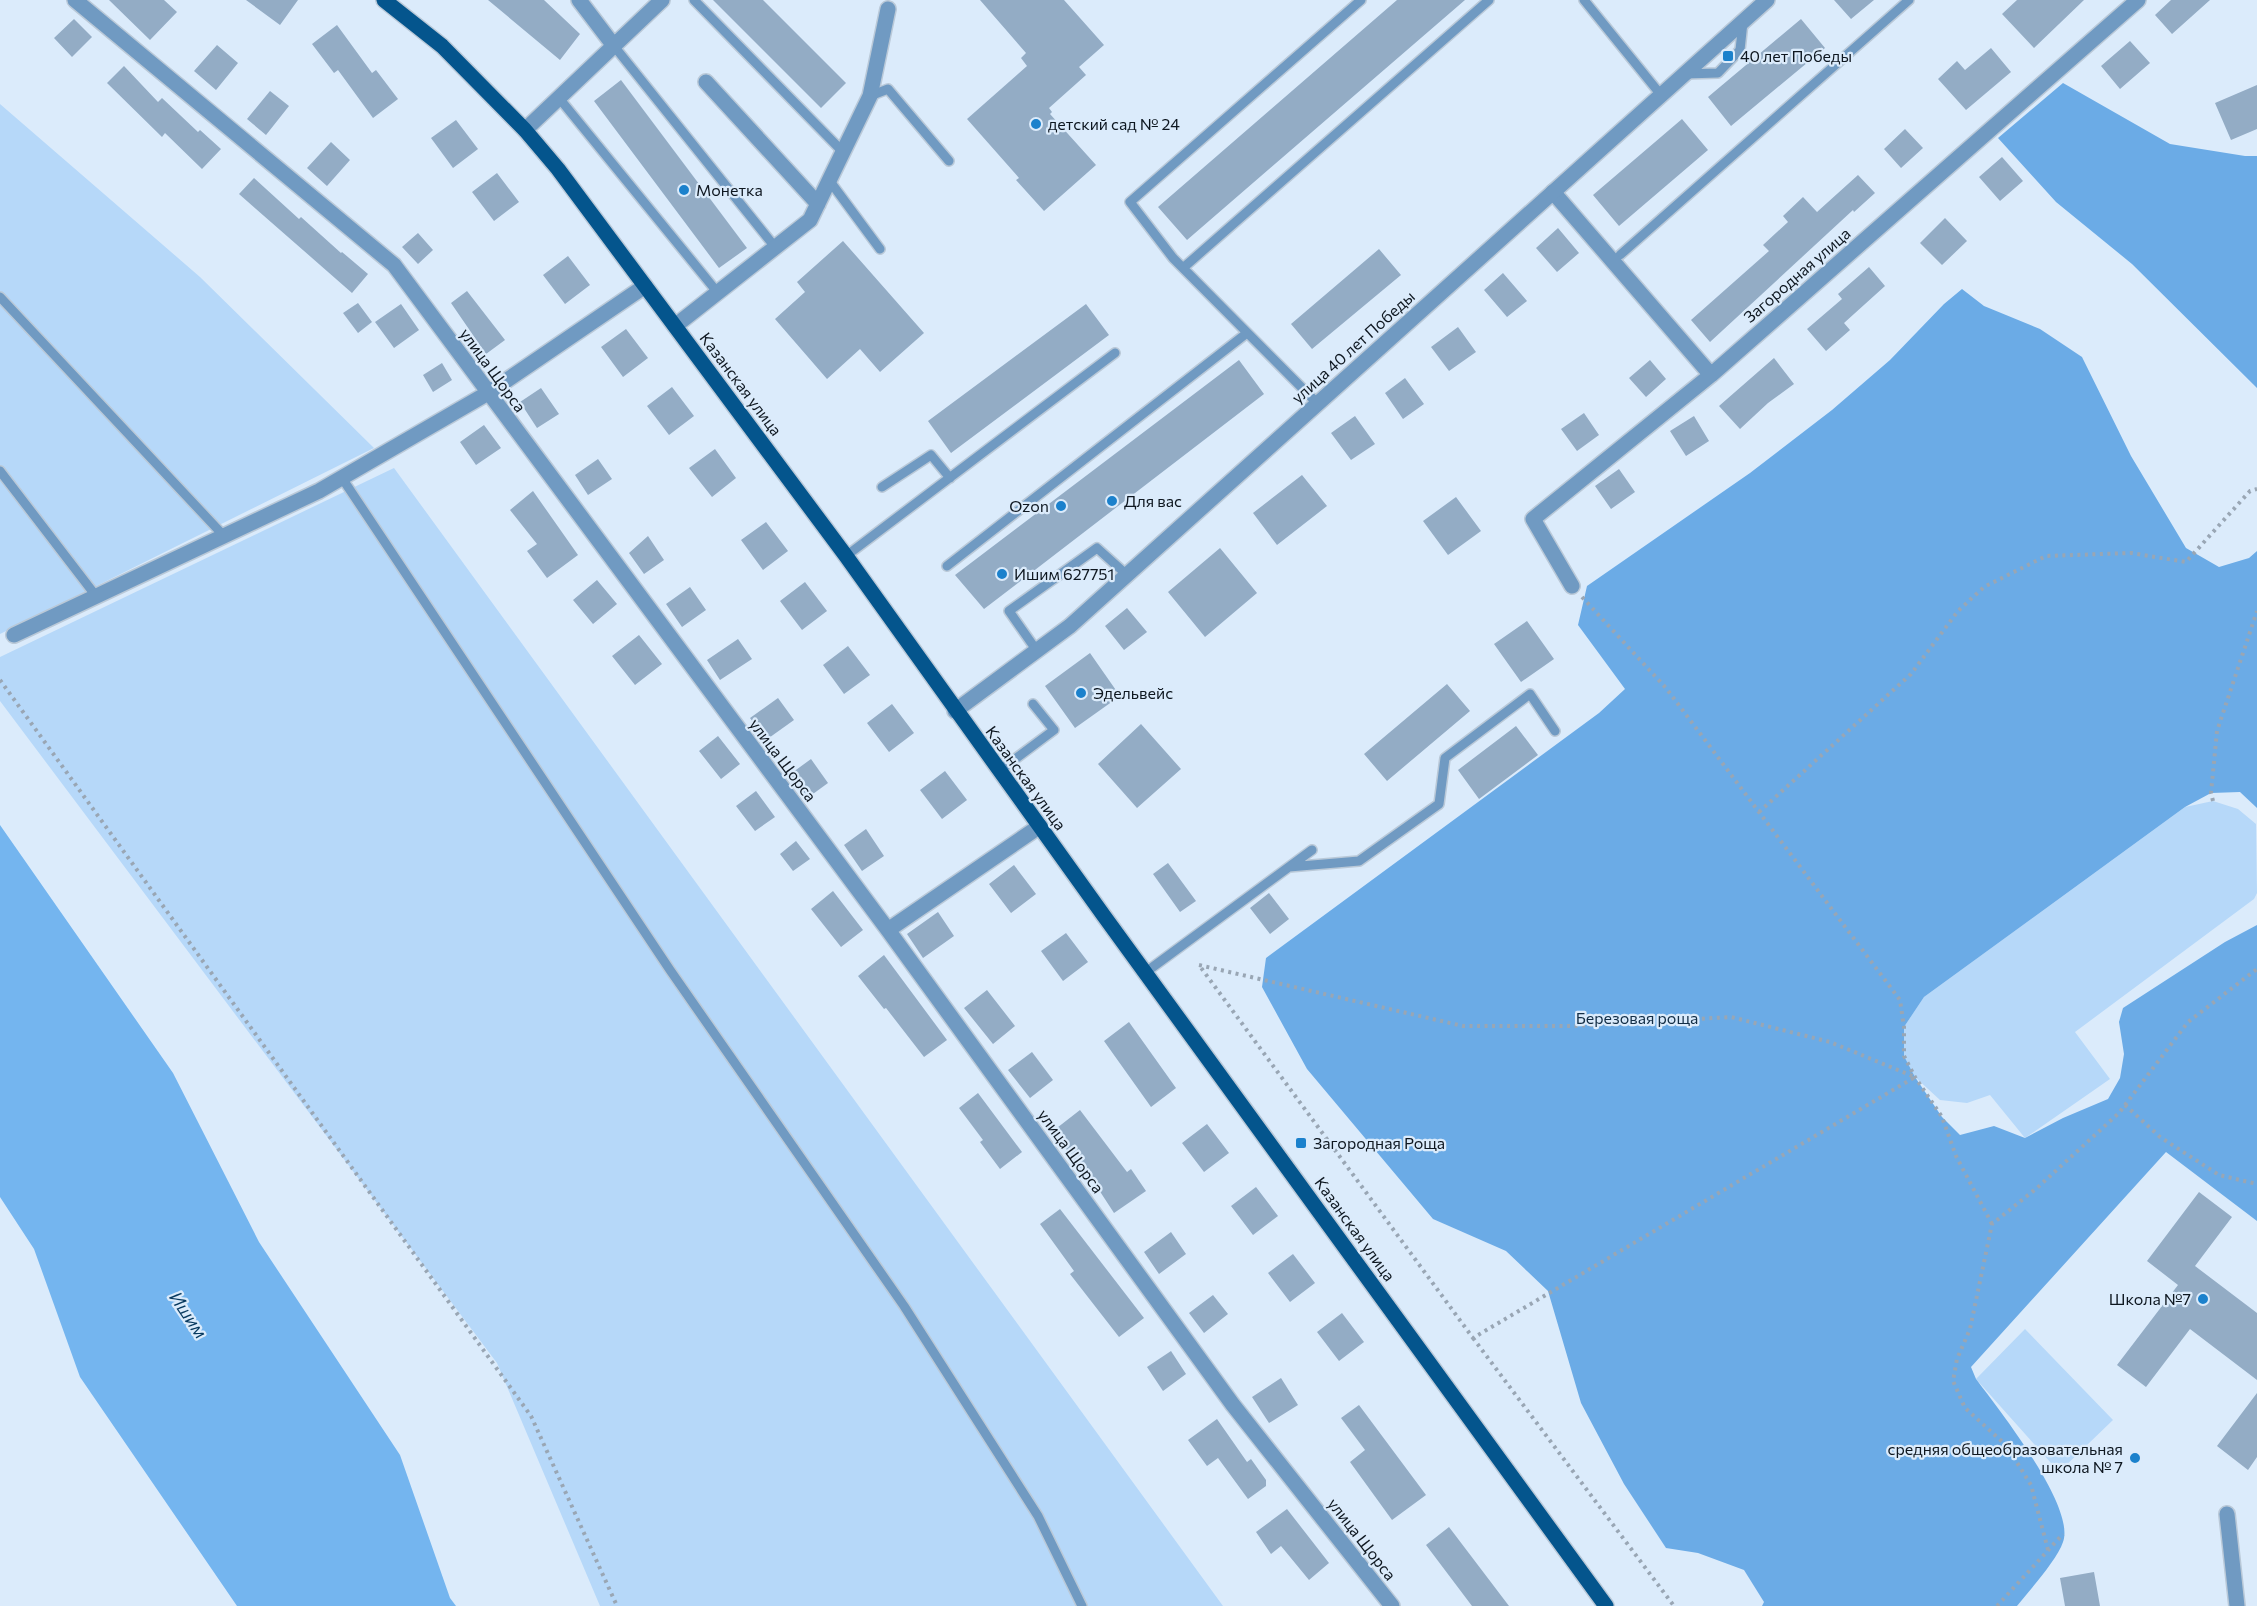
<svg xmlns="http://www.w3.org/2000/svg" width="2257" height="1606" font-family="Commissioner,sans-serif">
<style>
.green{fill:#b6d8f9}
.forest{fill:#6babe6}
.water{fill:#74b5ef}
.building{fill:#93acc5}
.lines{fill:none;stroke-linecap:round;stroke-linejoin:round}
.service-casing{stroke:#bac9d8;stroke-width:12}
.minor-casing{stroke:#bac9d8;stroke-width:18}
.tertiary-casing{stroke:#bac9d8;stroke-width:18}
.primary-casing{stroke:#bac9d8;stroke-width:18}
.path{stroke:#99a6b4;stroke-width:4;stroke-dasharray:3 4.5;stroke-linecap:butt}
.service{stroke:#709ac2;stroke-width:9}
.minor{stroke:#709ac2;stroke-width:15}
.tertiary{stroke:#709ac2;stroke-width:15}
.primary{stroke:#04558d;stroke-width:15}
.poi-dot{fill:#1b81cc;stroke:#dbebfb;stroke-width:2}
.labels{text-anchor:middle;stroke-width:4.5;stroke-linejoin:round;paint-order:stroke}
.poi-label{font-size:16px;fill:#0e1720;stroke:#dbebfb;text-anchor:start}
.street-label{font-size:16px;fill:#0e1720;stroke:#dbebfb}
.park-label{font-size:16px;fill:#132e46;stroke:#dbebfb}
.water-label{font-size:18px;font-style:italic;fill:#07395f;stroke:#dbebfb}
</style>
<rect width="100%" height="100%" fill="#dbebfb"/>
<path class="green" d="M0,104L200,277L374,448L0,634Z
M394,468L1223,1606H600L497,1363L0,701V657Z
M2213,801L2238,809L2256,824L2257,893L2254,899L2075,1032L2110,1079L2025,1138L1990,1095L1967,1103L1940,1100L1915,1077L1904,1056V1027L1924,997L2185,807Z
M2025,1329L2113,1420L2059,1472L1976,1379Z"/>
<path class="forest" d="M2063,83L2170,144L2245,156H2257V388L2132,264L2056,202L1998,138Z
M1962,289L1984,306L2040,329L2082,357L2131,456L2186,548L2219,567L2249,558L2257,551V808L2240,792L2211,793L2185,807L1924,997L1904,1027V1056L1915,1077L1942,1117L1960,1135L1994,1126L2025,1138L2063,1118L2108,1099L2120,1078L2124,1054L2119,1022L2123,1008L2225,942L2257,925V1221L2166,1152L1971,1367L1976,1379C1998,1408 2076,1507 2063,1542C2057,1560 2029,1591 2017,1606H1762L1764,1602L1744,1570L1698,1553L1666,1548L1624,1484L1581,1403L1548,1291L1506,1251L1433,1219L1307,1069L1262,987L1266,958L1599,713L1625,689L1578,625L1587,586L1750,473L1832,410L1890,360L1944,304Z"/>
<path class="water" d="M0,825L173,1073L259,1242L400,1455L450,1598L456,1606H237L80,1377L34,1249L0,1197Z"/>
<path class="building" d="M109,0H164L177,12L150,40Z
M246,0H298L280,25Z
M488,0H544L580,34L560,60Z
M713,0H763L846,83L821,108Z
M980,0H1064L1104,45L1079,67L1086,75L1049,108L1052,112L1050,114L1096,165L1044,211L1016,180L1019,178L967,119L1027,66L1021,58L1026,53Z
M1397,0H1465L1187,240L1158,207Z
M1834,0H1874L1851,19Z
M2017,0H2084L2034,48L2002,14Z
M2171,0H2210L2172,34L2155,15Z
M74,19L92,37L72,57L54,38Z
M1801,19L1825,48L1731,126L1708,97Z
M337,25L372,73L376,70L398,99L373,118L338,70L334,73L312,44Z
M2130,41L2150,63L2120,89L2101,66Z
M217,45L238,63L216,90L194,71Z
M1991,48L2011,72L1966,110L1938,79L1957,61L1965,70Z
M124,66L158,102L162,98L198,132L200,130L221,149L202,169L165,133L162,137L107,83Z
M621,80L747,248L719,268L594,101Z
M2257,85V129L2231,140L2215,103Z
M270,91L289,106L266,135L247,119Z
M1682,119L1708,150L1619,226L1593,195Z
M456,120L478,149L453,168L431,138Z
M1905,129L1923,148L1901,168L1884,149Z
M331,142L350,160L327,186L307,168Z
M2002,157L2023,181L2000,201L1979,177Z
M497,173L519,202L494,221L472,192Z
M1858,175L1875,193L1854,212L1853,210L1710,342L1691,320L1769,251L1763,245L1788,222L1783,216L1803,197L1817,212Z
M254,178L299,219L301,217L341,253L342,252L368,274L352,293L239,194Z
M1945,218L1967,241L1942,265L1920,243Z
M1558,228L1579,253L1557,272L1536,248Z
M418,233L433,250L418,264L402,247Z
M843,241L924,333L880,372L860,349L827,379L775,319L805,292L797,282Z
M1379,249L1401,275L1312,349L1291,324Z
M568,256L590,285L565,304L543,275Z
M1869,267L1885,286L1844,323L1850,330L1826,351L1807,329L1842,299L1838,294Z
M1503,273L1527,301L1507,317L1484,290Z
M467,291L505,340L486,354L451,303Z
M358,303L372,322L358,333L343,313Z
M401,304L419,330L394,348L375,322Z
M1086,304L1109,335L951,453L928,421Z
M1458,327L1476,352L1449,371L1431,347Z
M626,329L648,358L623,377L601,347Z
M1774,358L1794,384L1768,403L1740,429L1719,406Z
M1239,360L1264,394L984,609L955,575Z
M1650,360L1666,379L1646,397L1629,378Z
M442,363L452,380L433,392L423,375Z
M1405,378L1424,404L1403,419L1385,393Z
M672,387L694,416L669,435L647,406Z
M541,388L559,414L537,428L520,402Z
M1584,413L1599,435L1577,451L1561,429Z
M1355,416L1375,444L1351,460L1331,433Z
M1694,416L1709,441L1686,456L1670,431Z
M484,425L501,448L476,465L460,442Z
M715,449L736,478L712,497L689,468Z
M598,459L612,479L588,495L575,475Z
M1619,469L1635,492L1611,509L1595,486Z
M1302,475L1327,506L1277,545L1253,513Z
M533,491L578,555L547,578L527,551L537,544L510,510Z
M1456,497L1481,531L1448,555L1423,521Z
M766,522L788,551L763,570L741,540Z
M648,536L664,560L644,574L629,553Z
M1220,548L1257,593L1205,637L1168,592Z
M597,580L617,604L593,624L573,600Z
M805,582L827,611L802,630L780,601Z
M690,587L706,610L682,627L666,604Z
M1127,608L1147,632L1124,650L1105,626Z
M1527,621L1554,659L1521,682L1494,644Z
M639,635L662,664L635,685L612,656Z
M738,639L752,659L720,680L707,660Z
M848,646L870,675L844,694L823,665Z
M1090,653L1120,696L1075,728L1045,686Z
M1447,684L1470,711L1387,781L1364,754Z
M778,698L794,720L766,740L750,718Z
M892,704L914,733L889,752L867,723Z
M1141,724L1181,769L1137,808L1098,764Z
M1516,726L1538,755L1479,799L1458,770Z
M718,736L740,764L721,779L699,751Z
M811,759L828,783L806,799L789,775Z
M945,771L967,800L942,819L920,790Z
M756,791L775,817L755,831L736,806Z
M866,829L884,856L862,871L844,845Z
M796,841L810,859L793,871L780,854Z
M1168,863L1196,901L1180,912L1153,874Z
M1014,865L1036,894L1011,913L989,884Z
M833,891L863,930L841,947L811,909Z
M1269,893L1289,919L1270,934L1250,908Z
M938,912L954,936L923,958L907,934Z
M1066,933L1088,962L1063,981L1041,951Z
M884,955L947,1040L924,1057L886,1008L884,1009L858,976Z
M987,990L1015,1026L993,1044L964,1008Z
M1129,1022L1176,1088L1151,1107L1104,1041Z
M1032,1052L1053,1080L1030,1098L1008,1070Z
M978,1093L1022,1152L1000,1169L980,1142L983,1140L959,1108Z
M1080,1110L1127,1172L1131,1169L1146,1191L1114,1213L1086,1170L1083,1172L1053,1131Z
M1207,1124L1229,1153L1204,1172L1182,1143Z
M1256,1187L1278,1216L1253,1235L1231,1206Z
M2199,1192L2232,1217L2195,1266L2257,1313V1380L2190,1329L2146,1387L2117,1365L2178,1285L2147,1261Z
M1060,1209L1144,1318L1119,1337L1070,1274L1074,1271L1040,1224Z
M1171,1232L1186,1254L1159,1274L1144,1252Z
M1293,1254L1315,1283L1290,1302L1268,1273Z
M1213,1295L1228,1314L1204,1333L1189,1313Z
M1342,1313L1364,1342L1339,1361L1317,1332Z
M1171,1351L1186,1374L1163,1391L1147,1367Z
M1281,1378L1298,1405L1269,1423L1252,1397Z
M2257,1393V1457L2248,1470L2217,1446Z
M1359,1405L1426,1495L1392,1520L1350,1462L1365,1450L1341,1418Z
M1217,1419L1247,1462L1251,1459L1266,1480V1486L1248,1499L1218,1458L1207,1466L1188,1440Z
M1287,1509L1329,1563L1309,1580L1281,1546L1271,1554L1256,1532Z
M1449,1527L1509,1606H1472L1426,1545Z
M2094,1572L2100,1606H2065L2060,1578Z"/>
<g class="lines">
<defs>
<path id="service" d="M694,0L843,152
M1584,0L1661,95
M614,46L775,247
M1685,74L1718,73L1740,50L1743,22
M870,96L888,89L949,161
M559,98L718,293
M829,180L880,249
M1620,255L1909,0
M1183,268L1489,0
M0,297L224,536
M1318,404L1173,258L1130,202L1361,0
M0,471L96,596
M342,478L670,970L904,1306L1038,1516L1082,1606
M882,487L931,455L950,478
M846,556L1115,353
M947,566L1247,333
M1037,651L1009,611L1097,548L1127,575
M999,771L1054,730L1033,704
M1289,867L1359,861L1439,804L1445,758L1530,694L1555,731
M1146,972L1312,850"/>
<path id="minor" d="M75,0L394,265L888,930L1233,1405L1392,1606
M579,0L614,46
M706,82L818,204
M525,130L662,0
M1553,192L1711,375
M675,326L810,220L870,96L888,9
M1572,586L1533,519L1711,375L2138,0
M14,635L319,491L488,393L645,286
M888,930L1040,826
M2227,1514L2237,1606"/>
<path id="tertiary" d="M955,711L1070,626L1767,0"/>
<path id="primary" d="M384,0L442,46L525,130L558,169L846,556L1104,916L1606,1606"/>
</defs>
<use href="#service" class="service-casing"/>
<use href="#minor" class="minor-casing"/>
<use href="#tertiary" class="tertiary-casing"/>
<use href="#primary" class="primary-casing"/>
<path class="path" d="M1582,597L1666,688L1900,1000L1904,1027V1056L1915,1077L1942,1117L1956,1156L1992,1224
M0,680L531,1416L617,1606
M2213,801L2211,793L2217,731L2257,611
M1759,812L1911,674L1958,611L1984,587L2046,556L2131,553L2186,562L2250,491L2257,489
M1199,965L1463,1026H1573L1731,1017L1830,1042L1915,1077L1473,1338Z
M2125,1105L2160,1137L2219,1175L2257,1184
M1473,1338L1674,1606
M2048,1550L2031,1485L2006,1445L1965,1408L1953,1381L1957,1359L1970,1329L1992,1224L2037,1188L2119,1113L2188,1022L2257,969
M1997,1606L2063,1534"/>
<use href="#service" class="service"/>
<use href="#minor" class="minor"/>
<use href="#tertiary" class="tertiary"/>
<use href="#primary" class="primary"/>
</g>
<g class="poi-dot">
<rect x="1722" y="50" width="12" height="12" rx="3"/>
<circle cx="1036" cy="124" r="6"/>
<circle cx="684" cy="190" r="6"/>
<circle cx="1112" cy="501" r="6"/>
<circle cx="1061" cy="506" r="6"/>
<circle cx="1002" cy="574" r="6"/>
<circle cx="1081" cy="693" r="6"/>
<rect x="1295" y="1137" width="12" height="12" rx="3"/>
<circle cx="2203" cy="1299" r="6"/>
<circle cx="2135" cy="1458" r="6"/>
</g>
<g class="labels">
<g class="poi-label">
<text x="1740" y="62">40 лет Победы</text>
<text x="1048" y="130">детский сад № 24</text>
<text x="696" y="196">Монетка</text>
<text x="1124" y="507">Для вас</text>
<text x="1049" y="512" text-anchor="end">Ozon</text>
<text x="1014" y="580">Ишим 627751</text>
<text x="1093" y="699">Эдельвейс</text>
<text x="1313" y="1149">Загородная Роща</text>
<text x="2191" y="1305" text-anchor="end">Школа №7</text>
<text x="2123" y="1455" text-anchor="end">средняя общеобразовательная<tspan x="2123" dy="18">школа № 7</tspan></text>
</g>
<g class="street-label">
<text transform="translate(1797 275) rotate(-41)" y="6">Загородная улица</text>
<text transform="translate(1353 347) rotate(-42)" y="6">улица 40 лет Победы</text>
<text transform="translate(493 370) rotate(54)" y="6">улица Щорса</text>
<text transform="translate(741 384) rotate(53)" y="6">Казанская улица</text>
<text transform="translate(783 760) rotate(53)" y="6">улица Щорса</text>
<text transform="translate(1026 778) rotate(54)" y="6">Казанская улица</text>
<text transform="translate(1071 1151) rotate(54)" y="6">улица Щорса</text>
<text transform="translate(1355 1229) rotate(54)" y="6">Казанская улица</text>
<text transform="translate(1362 1539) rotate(52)" y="6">улица Щорса</text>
</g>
<g class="park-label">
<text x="1637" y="1024">Березовая роща</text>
</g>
<g class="water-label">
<text transform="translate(188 1315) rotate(56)" y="6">Ишим</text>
</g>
</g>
</svg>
